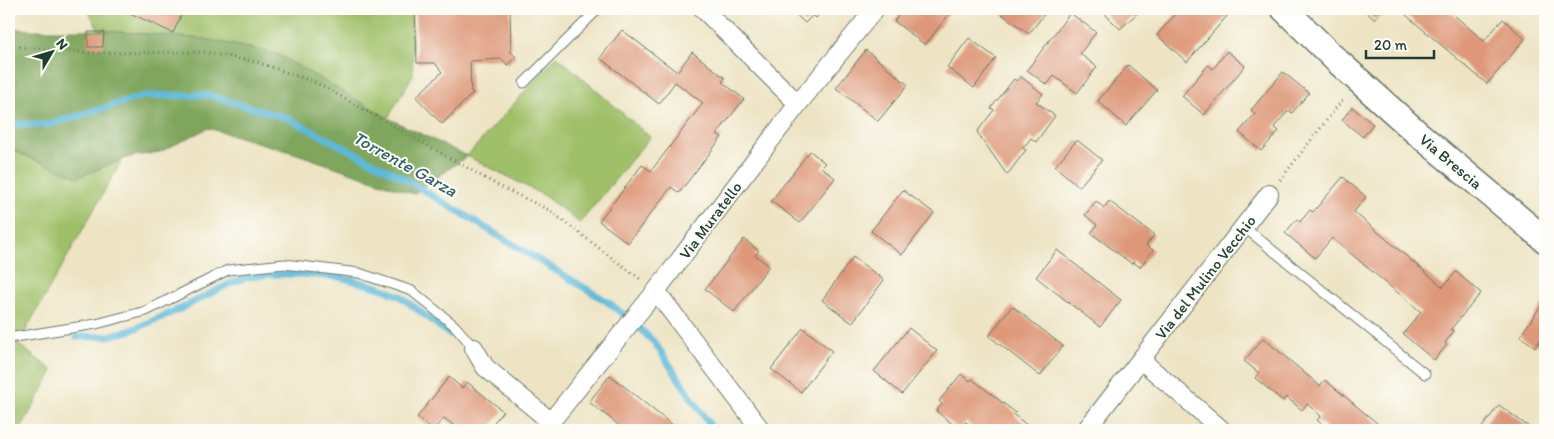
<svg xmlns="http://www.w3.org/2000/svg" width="1554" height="439" font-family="Itim,sans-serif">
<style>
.green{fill:#9fbf67;stroke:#5f7e4e}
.forest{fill:#7fa65c;stroke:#4f7248}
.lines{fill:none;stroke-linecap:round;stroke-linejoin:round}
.stream{stroke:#5bb9d9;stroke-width:7}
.building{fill:#de9879}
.service-casing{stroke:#677766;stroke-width:11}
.minor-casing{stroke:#677766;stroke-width:20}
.secondary-casing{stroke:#677766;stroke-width:28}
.path{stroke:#677766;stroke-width:3;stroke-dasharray:1 4;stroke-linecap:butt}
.service{stroke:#fff;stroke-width:9}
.minor{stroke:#fff;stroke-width:18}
.secondary{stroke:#fff;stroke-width:25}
.labels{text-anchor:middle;stroke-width:4;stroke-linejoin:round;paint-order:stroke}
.street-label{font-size:16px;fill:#1f3d34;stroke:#fdfcf7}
.water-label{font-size:18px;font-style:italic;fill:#316266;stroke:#fdfcf7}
</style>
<rect width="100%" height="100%" fill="#fdfcf7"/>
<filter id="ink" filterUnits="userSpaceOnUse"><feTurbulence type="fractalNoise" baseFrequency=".02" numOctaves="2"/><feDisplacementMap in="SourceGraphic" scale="10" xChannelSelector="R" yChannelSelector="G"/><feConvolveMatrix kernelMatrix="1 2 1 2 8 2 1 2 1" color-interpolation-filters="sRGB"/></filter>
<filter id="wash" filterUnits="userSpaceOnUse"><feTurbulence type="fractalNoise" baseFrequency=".0096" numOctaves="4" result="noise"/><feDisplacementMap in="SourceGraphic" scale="20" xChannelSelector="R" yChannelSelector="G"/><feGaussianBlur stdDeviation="1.12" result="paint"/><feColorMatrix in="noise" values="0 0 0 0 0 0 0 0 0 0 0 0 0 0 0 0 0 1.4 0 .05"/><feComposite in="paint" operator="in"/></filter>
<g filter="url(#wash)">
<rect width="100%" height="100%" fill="#eee4c4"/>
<path class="green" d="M87,9H411L413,75L388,118L277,54L206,39L99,30Z
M557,56L650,137L580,223L543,195L467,156Z
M9,149L78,177L122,160L18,344L53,371L20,430H9Z"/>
<path class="forest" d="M9,28L32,30H99L206,39L277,54L388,118L467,156L414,194L294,153L208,128L160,152L129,157L78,177L9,149Z"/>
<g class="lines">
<path class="stream" d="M9,124L47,125L144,96L208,95L287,118L400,176L608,302L634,323L655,343L713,430
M77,337L108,336L132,330L182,308L229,284L248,277L270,274H300L340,277L381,288L400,296L449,334
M9,348L13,350"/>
</g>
<g id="blocks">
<path class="building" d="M132,9H184L173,33L130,13Z
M415,9H510L511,52L516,57L507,65L502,59L470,61L471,92L473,93L442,124L416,97L442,72L435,63H417Z
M790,9H825L816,18L813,15L805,23Z
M903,9H944L950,13L925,45L894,21Z
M995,9H1048L1029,34Z
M1100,9H1142L1120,29Z
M1180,9H1221L1228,15L1187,62L1157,35Z
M1363,9H1383L1374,19Z
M1399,9H1447L1484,41L1503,19L1525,39L1487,84Z
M1070,13L1096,32L1080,54L1097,67L1077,93L1054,76L1047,85L1027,70Z
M622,30L677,72L692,52L725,78L722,82L744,99L717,134L722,137L679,193L671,187L628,243L599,221L642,165L651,171L703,103L675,82L659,104L600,58Z
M88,32H104L103,47H88Z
M969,38L996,58L974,88L947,67Z
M866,50L908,85L878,121L836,88Z
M1227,51L1245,66L1204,115L1182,96L1208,65L1213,69Z
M1128,65L1157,90L1126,126L1098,101Z
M1283,72L1309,93L1292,113L1289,110L1274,127L1279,131L1261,151L1239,132L1255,114L1251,110Z
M1020,76L1043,94L1036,102L1055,116L1036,142L1031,138L1023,148L1026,150L1007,175L977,132L994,110L991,108L1014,79L1017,81Z
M1352,107L1373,124L1363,137L1342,120Z
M1077,140L1102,160L1079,187L1055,166Z
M810,151L825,163L821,167L835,178L800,223L771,201Z
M1343,177L1366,197L1354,212L1443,287L1456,272L1481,293L1451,329L1454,331L1445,343L1447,345L1434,360L1403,334L1421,312L1332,238L1315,258L1285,233L1297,219L1300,222L1310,210L1313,212Z
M903,190L934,213L902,255L871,231Z
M1096,201L1104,208L1109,201L1154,235L1146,245L1153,250L1140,267L1133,262L1132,264L1091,233L1097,225L1085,215Z
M744,239L759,251L755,255L769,266L734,312L705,289Z
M1057,250L1121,300L1100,327L1036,277Z
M853,257L884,280L852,323L822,300Z
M1545,300V337L1544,336L1535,347L1520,336Z
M1012,306L1063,346L1040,376L989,336Z
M803,328L832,351L801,392L771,369Z
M909,328L937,351L902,394L874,371Z
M1263,338L1320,386L1325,380L1384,429L1383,430H1329L1317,420L1321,416L1307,404L1302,410L1286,397L1283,401L1255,378L1259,373L1244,361Z
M961,374L970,381L972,379L1016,413L1014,415L1027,425L1023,430H976L966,422L960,430L936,411L942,404L939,401Z
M610,375L676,428L678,426L681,430H625L589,402Z
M449,377L462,388L467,382L503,411L488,430H460L444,418L433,430L417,417Z
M1499,405L1533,430H1480Z"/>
</g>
</g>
<g filter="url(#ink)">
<use href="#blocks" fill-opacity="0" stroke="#677766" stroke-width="1"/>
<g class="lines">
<defs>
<path id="service" d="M524,83L598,9
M1244,227L1425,374
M9,338L96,324L146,311L228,270L284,264L359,273L412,291L455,326L474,348"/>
<path id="minor" d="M703,9L798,104
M656,291L761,430
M474,348L485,367L551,422
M1141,360L1222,430
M544,430L656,291L798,104L875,9
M1086,430L1269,194"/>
<path id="secondary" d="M1284,9L1336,60L1415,131L1545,240"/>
</defs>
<use href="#service" class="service-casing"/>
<use href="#minor" class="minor-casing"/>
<use href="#secondary" class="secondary-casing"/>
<path class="path" d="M9,46L91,53L204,52L257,62L317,83L499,186L549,210L640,279
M1280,180L1344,98"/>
<use href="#service" class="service"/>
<use href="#minor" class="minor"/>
<use href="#secondary" class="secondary"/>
</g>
</g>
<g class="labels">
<g class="street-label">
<text transform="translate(1451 161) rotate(40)" y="6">Via Brescia</text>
<text transform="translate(710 220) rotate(-53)" y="6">Via Muratello</text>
<text transform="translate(1205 277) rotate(-52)" y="6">Via del Mulino Vecchio</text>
</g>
<g class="water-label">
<text transform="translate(405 164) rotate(29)" y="6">Torrente Garza</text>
</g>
</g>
<rect width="1554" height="439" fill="none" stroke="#fdfcf7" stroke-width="30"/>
<g transform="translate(52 52) rotate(52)" stroke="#fdfcf7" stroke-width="4" paint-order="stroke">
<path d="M0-4L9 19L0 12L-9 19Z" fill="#1f3d34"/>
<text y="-8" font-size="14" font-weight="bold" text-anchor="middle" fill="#1f3d34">N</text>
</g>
<path d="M1366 50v8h68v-8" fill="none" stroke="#1f3d34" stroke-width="2.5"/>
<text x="1374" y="50" font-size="15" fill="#1f3d34" stroke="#fdfcf7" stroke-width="4" paint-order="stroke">20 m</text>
</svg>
